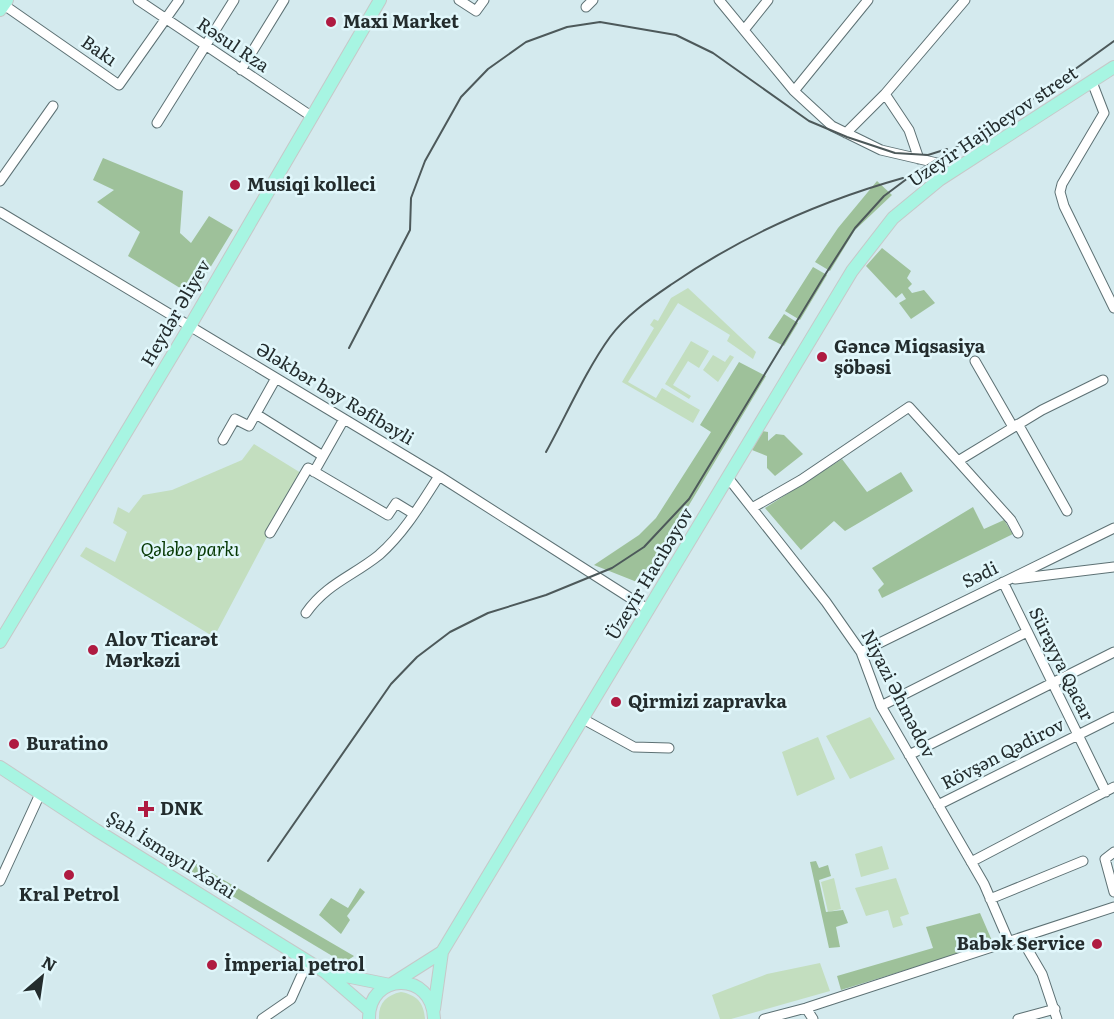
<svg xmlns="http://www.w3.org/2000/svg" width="1114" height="1019" font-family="Literata,serif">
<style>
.green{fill:#c3debf}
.forest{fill:#9ec19a}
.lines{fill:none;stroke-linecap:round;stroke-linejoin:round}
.minor-casing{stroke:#5d7174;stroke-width:11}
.major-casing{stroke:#c6c8c8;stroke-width:14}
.minor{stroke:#fff;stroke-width:9}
.major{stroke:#a7f5e2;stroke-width:12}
.rail{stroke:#4d595a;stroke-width:2}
.poi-dot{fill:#af1b41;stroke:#e1f7fb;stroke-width:2}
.labels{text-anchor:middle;stroke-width:5;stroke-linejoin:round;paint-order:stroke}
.poi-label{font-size:18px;font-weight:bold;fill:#232c2d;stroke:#e1f7fb;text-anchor:start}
.street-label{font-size:18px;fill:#232c2d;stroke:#e1f7fb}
.park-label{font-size:18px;font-style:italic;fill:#053803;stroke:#e1f7fb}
</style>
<rect width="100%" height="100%" fill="#d4eaee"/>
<path class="green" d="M688,288L756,352L753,359L727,341L730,335L678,303L628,382L656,398L662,388L700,410L693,423L622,382L654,328L650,325L654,319L658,321L671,298Z
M691,341L709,351L699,368L688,361L673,385L691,396L689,399L665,384Z
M713,355L725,362L730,355L734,357L718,382L703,370Z
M254,444L301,473L214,637L80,556L86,547L115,562L127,532L113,523L118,507L129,513L143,495L172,490L242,460Z
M870,717L895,759L850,779L826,736Z
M818,737L835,779L797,796L782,752Z
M882,846L889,869L861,877L855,854Z
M834,878L841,909L828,912L821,882Z
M896,878L909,914L900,917L903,925L893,928L888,910L866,916L855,888Z
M820,963L830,991L731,1019H720L712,995L767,974Z
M401,992C417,995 424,1003 425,1019H379C378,1004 386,995 401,992Z"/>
<path class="forest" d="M103,158L183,191L180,233L191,243L209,216L233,230L193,296L128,256L140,232L97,202L114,190L93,180Z
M877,181L892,195L855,230L830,271L815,262L838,228Z
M882,248L911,271L907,278L912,284L908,288L912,293L924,290L935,303L911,319L899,303L906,299L902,293L896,298L866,266Z
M813,267L827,275L800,320L785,311Z
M784,314L798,323L784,346L768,338Z
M739,362L766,376L642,584L594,565L639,535L656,518L711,432L700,425Z
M762,431L768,432V441L776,434L784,435L803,454L775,476L767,468V456L752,450Z
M842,459L867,492L901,472L913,491L845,531L834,521L801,550L765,508Z
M973,507L984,529L1004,520L1013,534L882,598L878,590L884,584L872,568Z
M174,851L354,956L344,963L169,858Z
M816,861L819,868L828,865L831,876L819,880L826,912L843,910L848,923L836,927L840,947L829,948L810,862Z
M360,888L365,892L347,916L350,920L341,934L319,915L331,898L348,908Z
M980,913L993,943L841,990L837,976L933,948L926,927Z"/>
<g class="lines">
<defs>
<path id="minor" d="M138,0L311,116
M459,0L476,11L484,0
M719,0L794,91L832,126L881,150L937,163L947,175
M4,5L119,85L179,0
M586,7L593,0
M744,30L768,0
M241,70L284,0
M1092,82L1104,113L1062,184L1060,192L1064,206L1114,308
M794,91L868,0
M885,94L909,130L919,159
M157,123L234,0
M846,133L885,94L965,0
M0,181L53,106
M0,212L439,476L649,610
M975,361L1013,427
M256,414L323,456
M1018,424L1067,511
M223,440L235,419L249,426L276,378
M958,461L1011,520L1018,533
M314,472L344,419
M729,479L826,602L861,652L881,706L984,884L1009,942
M752,508L801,480L909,407L958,461L1042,410L1103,380
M270,533L308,468L388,515L396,503L414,514
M1015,579L1114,567
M1003,582L1106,792
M306,613C326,584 353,576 379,555C404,533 421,504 439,476
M861,652L1114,528
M881,706L1027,632
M583,719L634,747L669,748
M909,755L1114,652
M938,805L1114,717
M1114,852L1105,859L1114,892
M971,862L1114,787
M0,881L40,794
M990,899L1083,861
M1021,938L1042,974L1057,1019
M806,1008L813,1019
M262,1019L291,999L308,961
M764,1019L806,1008L1114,907
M1018,1019L1055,1009"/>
<path id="major" d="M0,10L7,0
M0,642L190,326L380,0
M0,767L96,830L325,972L369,1010
M442,952L852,271L893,218L939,180L1114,67
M326,972L390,985L442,952L434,1009
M369,1019C368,972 433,970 434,1019"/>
</defs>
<use href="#minor" class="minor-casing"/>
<use href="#major" class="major-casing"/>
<use href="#minor" class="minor"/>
<use href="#major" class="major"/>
<path class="rail" d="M349,348L410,230L411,198L425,161L461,97L488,69L526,42L567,27L600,22L676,35L713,53L809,121L847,137L895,153L928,155L947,149
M546,452C566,416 586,370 610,337C626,315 650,299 672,284C742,236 821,201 903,178
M268,861L391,684L417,657L450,632L488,613L546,595L612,568L644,547L689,499L823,278L855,228L884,196L912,175L1042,93L1114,41"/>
</g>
<g class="poi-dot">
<circle cx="331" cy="22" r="6"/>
<circle cx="235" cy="185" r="6"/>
<circle cx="822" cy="357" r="6"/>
<circle cx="93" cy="650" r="6"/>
<circle cx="616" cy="702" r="6"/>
<circle cx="14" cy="744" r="6"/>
<path d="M143 800h6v6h6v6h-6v6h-6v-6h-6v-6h6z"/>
<circle cx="69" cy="875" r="6"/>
<circle cx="1097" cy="944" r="6"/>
<circle cx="212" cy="965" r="6"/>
</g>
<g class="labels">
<g class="poi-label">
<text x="343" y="28">Maxi Market</text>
<text x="247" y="191">Musiqi kolleci</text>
<text x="834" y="353">Gəncə Miqsasiya<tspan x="834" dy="21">şöbəsi</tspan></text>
<text x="105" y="646">Alov Ticarət<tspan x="105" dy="21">Mərkəzi</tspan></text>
<text x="628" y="708">Qirmizi zapravka</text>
<text x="26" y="750">Buratino</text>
<text x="160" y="815">DNK</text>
<text x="69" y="901" text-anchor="middle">Kral Petrol</text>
<text x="1085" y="950" text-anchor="end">Babək Service</text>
<text x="224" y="971">İmperial petrol</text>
</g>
<g class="street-label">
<text transform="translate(233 45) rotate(34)" y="6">Rəsul Rza</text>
<text transform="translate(99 51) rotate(35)" y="6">Bakı</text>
<text transform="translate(993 127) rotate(-34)" y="6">Uzeyir Hajibeyov street</text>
<text transform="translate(176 313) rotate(-60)" y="6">Heydər Əliyev</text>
<text transform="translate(335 394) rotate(31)" y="6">Ələkbər bəy Rəfibəyli</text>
<text transform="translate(650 574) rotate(-59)" y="6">Üzeyir Hacıbəyov</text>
<text transform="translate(980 575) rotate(-26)" y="6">Sədi</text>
<text transform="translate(1061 664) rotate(64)" y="6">Sürayya Qacar</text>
<text transform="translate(898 694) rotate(63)" y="6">Niyazi Əhmədov</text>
<text transform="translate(1003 754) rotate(-27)" y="6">Rövşən Qədirov</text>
<text transform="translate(171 855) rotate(32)" y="6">Şah İsmayıl Xətai</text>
</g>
<g class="park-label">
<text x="190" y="556">Qələbə parkı</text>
</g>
</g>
<g transform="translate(42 977) rotate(29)" stroke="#e1f7fb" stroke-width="4.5" paint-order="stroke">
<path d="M0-4.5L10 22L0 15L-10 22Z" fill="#232c2d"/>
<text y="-9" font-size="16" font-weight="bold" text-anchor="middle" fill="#232c2d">N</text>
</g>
</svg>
